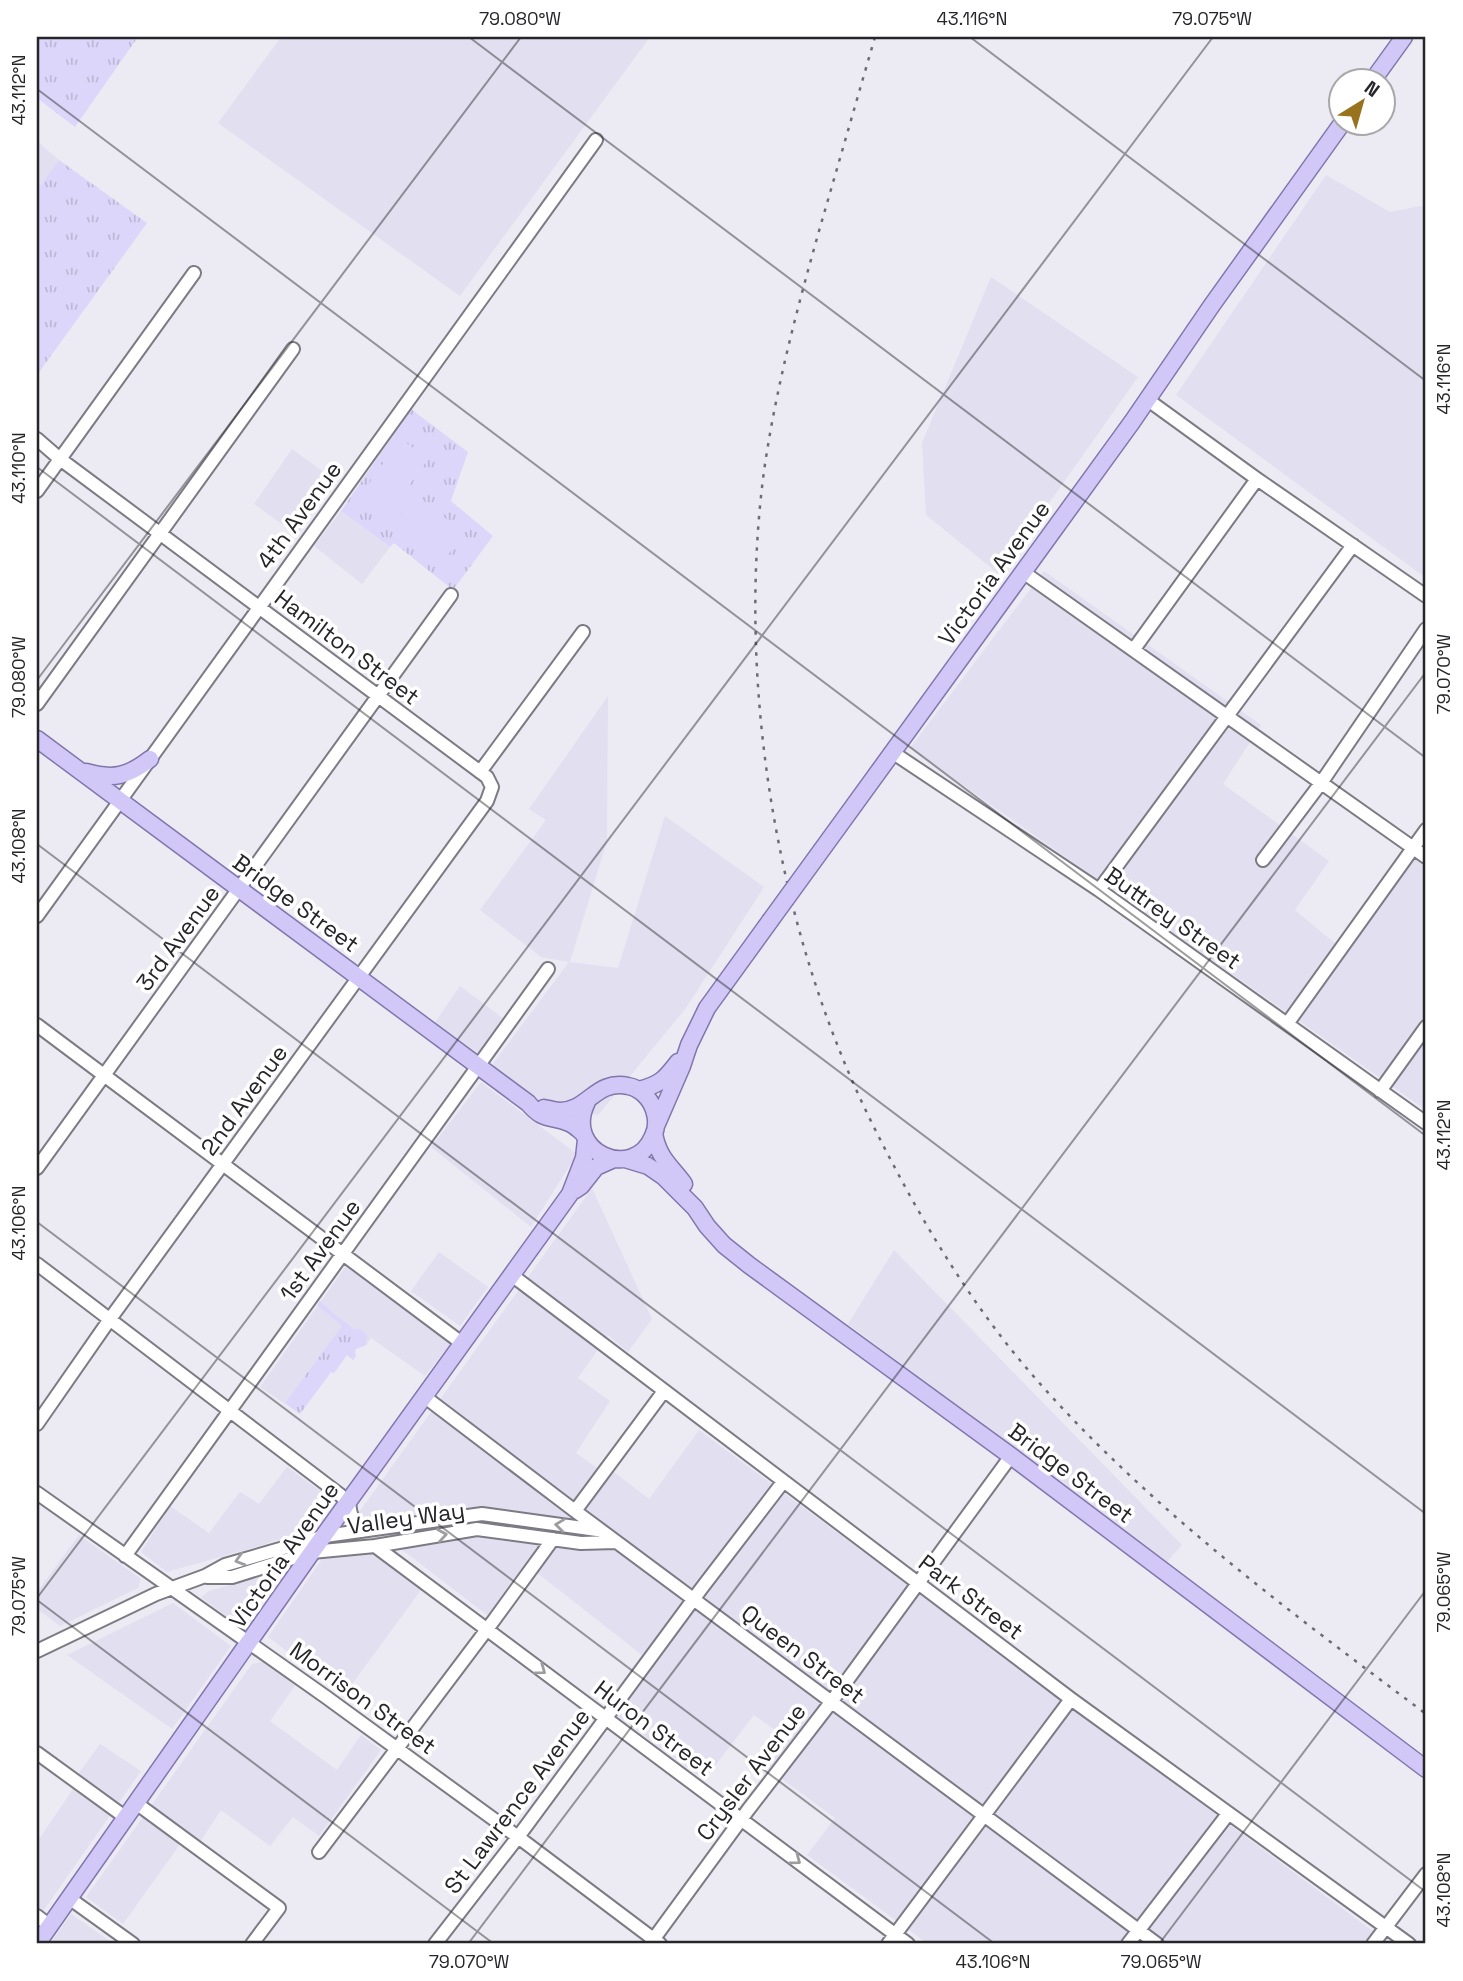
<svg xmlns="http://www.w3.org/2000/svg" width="1463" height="1981" font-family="'Space Grotesk',sans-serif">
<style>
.built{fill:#e1dff0}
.grass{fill:url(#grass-tufts)}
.pitch{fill:#dcd7fa}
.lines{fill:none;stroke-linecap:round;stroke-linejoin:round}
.minor-casing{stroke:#7c7b84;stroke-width:16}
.major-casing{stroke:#8177ac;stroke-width:19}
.minor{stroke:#fff;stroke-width:12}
.major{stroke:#d1c8f8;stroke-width:16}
.rail{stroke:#6d6c72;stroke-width:2.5;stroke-dasharray:3.5 7;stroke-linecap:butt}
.major-bridge-casing{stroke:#8177ac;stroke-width:19;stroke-linecap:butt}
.major-bridge{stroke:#d1c8f8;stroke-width:16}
.oneway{stroke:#9d9d9f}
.ticks{fill:none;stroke:#262529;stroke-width:2;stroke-opacity:0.45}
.labels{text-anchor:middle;stroke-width:7;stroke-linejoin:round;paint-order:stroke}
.street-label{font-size:23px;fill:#262529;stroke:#fff}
.neatline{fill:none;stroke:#262529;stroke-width:2.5}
.ticks-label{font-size:18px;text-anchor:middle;fill:#262529}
</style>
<defs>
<pattern id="grass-tufts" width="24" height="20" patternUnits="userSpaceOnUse" patternTransform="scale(1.75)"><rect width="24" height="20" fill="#dcd7fa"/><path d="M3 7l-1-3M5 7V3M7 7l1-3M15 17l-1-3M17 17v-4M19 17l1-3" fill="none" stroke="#bdb8d6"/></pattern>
</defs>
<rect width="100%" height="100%" fill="#ecebf4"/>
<path class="built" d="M281,37H650L460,296L218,123Z
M37,141L59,160L37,190Z
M1326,175L1390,212L1426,205V578L1176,395Z
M991,277L1138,377L999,574L926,515L922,443Z
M292,449L335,480L297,535L254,504Z
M341,511L390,547L362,584L314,546Z
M1044,571L1261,725L1223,784L1329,861L1295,910L1337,945L1417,835L1426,841V1110L910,748Z
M608,696L607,841L570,962L618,968L665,816L764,887L686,1008L598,1115L547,1107L492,1065L569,962L541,957L480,910L546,820L529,809Z
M460,986L504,1019L479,1053L434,1024Z
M481,1082L577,1154L531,1227L431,1147Z
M592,1188L652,1319L628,1352L608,1335L578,1378L610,1401L576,1453L610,1477L614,1472L649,1499L699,1430L1390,1944H928L807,1855L835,1818L767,1768L788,1739L754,1715L704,1780L604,1706L642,1655L536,1572L525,1564L487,1615L357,1515Z
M894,1250L1182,1545L1166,1563L848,1324Z
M439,1252L488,1287L460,1326L411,1291Z
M346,1266L451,1343L425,1376L371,1338L366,1345L356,1349L355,1352L356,1356L353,1360L347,1355L334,1373L331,1372L300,1414L260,1387Z
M287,1467L333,1500L315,1527L266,1544L167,1572L141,1552L170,1506L209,1533L240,1492L259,1504Z
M79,1535L141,1579L138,1588L60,1626L37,1609V1592Z
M370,1553L421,1590L344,1695L268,1637L322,1559Z
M270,1573L277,1577L241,1627L201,1597L209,1591Z
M173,1603L231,1646L172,1729L67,1655Z
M267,1661L297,1683L270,1721L337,1770L361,1735L381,1750L319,1836L293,1817L270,1846L221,1810L194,1851L181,1843L123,1924L86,1897L252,1664Z
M100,1744L141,1771L37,1920V1842L82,1776L79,1773Z
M71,1914L114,1944H50Z"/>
<path class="grass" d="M37,37H138L75,127L37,98Z
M59,160L147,223L37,375V190Z
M411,409L468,452L451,501L493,536L453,590L394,543L390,547L341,511Z
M320,1301L328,1308L329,1310L354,1329H360L367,1335L366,1345L356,1349L355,1352L356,1356L353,1360L347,1355L334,1373L331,1372L300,1414L285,1403L342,1326L317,1305Z"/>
<path class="pitch" d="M401,439L428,459L391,510L364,490Z
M418,496L465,534L445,558L398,520Z"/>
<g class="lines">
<defs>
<path id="minor" d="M1148,400L1257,479L1426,596
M37,439L60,459L487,777L492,787L487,801L110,1319L37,1424
M37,491L194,273
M1023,572L1426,857
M1134,649L1257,479
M37,704L293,349
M892,752L1099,890L1426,1123
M480,772L583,632
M1263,860L1321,783L1426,629
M1099,890L1353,545
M37,916L596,140
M1287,1024L1426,830
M37,1025L463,1344
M1380,1091L1426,1027
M37,1168L451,595
M37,1264L339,1494L349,1503C350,1514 353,1524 362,1531
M513,1276L1071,1699L1409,1944
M425,1397L575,1511L1157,1944
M37,1493L326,1697L518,1837L660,1944
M575,1511L664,1391
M375,1546L908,1944
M125,1556L548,969
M207,1577H232L312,1552L375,1546L477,1529L581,1543L616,1542
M37,1651L156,1594L205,1576L225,1565L325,1536L482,1514L597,1530
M37,1753L125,1817
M136,1803L279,1908L252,1944
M319,1852L494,1620L553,1539
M69,1898L133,1944
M37,1916L50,1926
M435,1944L518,1837L701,1589L783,1482
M650,1944L748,1810L832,1701L1011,1456
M888,1944L1071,1699
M1128,1944L1228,1814
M1373,1944L1426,1874"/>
<path id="major" d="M1373,80L1404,37
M37,739L528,1103C544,1122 550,1115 569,1123C574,1125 578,1129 583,1133
M86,772C114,780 128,776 150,759
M855,804L1132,422L1212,305L1343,122
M638,1090C660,1085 665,1079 678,1062
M544,1108C549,1109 555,1111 560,1111C588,1111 596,1079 628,1086C640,1088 650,1098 654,1110C657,1119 657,1128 653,1136C634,1183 562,1152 587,1102
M656,1126L682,1066L689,1045L707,1008L770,921
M654,1133C658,1158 671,1166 684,1184
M625,1159L648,1166L664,1177L695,1208L707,1226L724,1245L749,1265L1011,1456L1426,1769
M575,1190L581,1186L596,1167L614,1159
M37,1944L312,1552L570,1194L584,1158L586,1140"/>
</defs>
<use href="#minor" class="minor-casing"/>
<use href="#major" class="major-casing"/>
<use href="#minor" class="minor"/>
<use href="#major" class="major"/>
<path class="rail" d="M875,37C857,99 839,162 821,224C798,305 776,387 764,471C739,660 769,877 841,1054C860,1102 884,1148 909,1194C945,1259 986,1322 1035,1378C1149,1508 1289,1611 1426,1714"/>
<defs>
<path id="major-bridge" d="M770,921L855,804"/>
</defs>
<use href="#major-bridge" class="major-bridge-casing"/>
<use href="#major-bridge" class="major-bridge"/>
</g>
<defs><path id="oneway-chevron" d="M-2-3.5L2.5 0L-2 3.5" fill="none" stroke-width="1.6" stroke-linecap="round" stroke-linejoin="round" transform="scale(1.75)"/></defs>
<g class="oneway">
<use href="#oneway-chevron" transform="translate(560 1525) rotate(-173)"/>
<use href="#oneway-chevron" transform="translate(442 1535) rotate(-9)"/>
<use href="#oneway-chevron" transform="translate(240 1560) rotate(164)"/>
<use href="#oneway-chevron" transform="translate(541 1670) rotate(36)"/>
<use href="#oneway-chevron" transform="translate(796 1860) rotate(37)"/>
</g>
<path class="ticks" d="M469,37L1426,758M970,37L1426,381M37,89L1426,1136M37,467L1426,1514M37,680L521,37M37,844L1426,1892M37,1222L995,1944M37,1598L1213,37M37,1600L494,1944M468,1944L1426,672M1159,1944L1426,1590"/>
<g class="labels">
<g class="street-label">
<text transform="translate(299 515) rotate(-54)" y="8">4th Avenue</text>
<text transform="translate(994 573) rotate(-54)" y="8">Victoria Avenue</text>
<text transform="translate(347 647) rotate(37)" y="8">Hamilton Street</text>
<text transform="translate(296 903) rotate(36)" y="8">Bridge Street</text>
<text transform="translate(1173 918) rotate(35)" y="8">Buttrey Street</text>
<text transform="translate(178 938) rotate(-54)" y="8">3rd Avenue</text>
<text transform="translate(244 1100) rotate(-54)" y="8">2nd Avenue</text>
<text transform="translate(320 1250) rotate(-54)" y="8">1st Avenue</text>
<text transform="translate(1071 1473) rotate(37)" y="8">Bridge Street</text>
<text transform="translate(406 1518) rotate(-8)" y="8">Valley Way</text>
<text transform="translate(284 1555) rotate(-55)" y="8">Victoria Avenue</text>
<text transform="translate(971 1597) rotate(37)" y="8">Park Street</text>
<text transform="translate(803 1654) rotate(37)" y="8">Queen Street</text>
<text transform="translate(363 1698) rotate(36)" y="8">Morrison Street</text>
<text transform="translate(654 1728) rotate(37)" y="8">Huron Street</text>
<text transform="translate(751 1772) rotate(-53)" y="8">Crysler Avenue</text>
<text transform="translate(517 1801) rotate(-53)" y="8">St Lawrence Avenue</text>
</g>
</g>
<rect width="1463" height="1981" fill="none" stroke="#ffffff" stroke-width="77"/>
<g transform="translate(1362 102) rotate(37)"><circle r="33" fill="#ffffff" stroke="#a8a8a9" stroke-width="2"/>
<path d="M0-5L12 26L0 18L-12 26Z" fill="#99721d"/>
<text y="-10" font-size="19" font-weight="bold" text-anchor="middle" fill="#262529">N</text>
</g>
<rect x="38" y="38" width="1386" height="1904" class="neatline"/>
<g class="ticks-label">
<text x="520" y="25">79.080°W</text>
<text x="972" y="25">43.116°N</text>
<text x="1212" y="25">79.075°W</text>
<text transform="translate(19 90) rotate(-90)" y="6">43.112°N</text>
<text transform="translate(1444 379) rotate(-90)" y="6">43.116°N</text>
<text transform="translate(19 468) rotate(-90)" y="6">43.110°N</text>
<text transform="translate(1444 674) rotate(-90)" y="6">79.070°W</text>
<text transform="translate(19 677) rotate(-90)" y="6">79.080°W</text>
<text transform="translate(19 846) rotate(-90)" y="6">43.108°N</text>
<text transform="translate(1444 1135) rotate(-90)" y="6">43.112°N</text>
<text transform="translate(19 1223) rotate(-90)" y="6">43.106°N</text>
<text transform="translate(1444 1592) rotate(-90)" y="6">79.065°W</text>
<text transform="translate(19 1596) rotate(-90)" y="6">79.075°W</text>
<text transform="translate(1444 1890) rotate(-90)" y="6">43.108°N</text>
<text x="469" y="1968">79.070°W</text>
<text x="993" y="1968">43.106°N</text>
<text x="1161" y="1968">79.065°W</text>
</g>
</svg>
